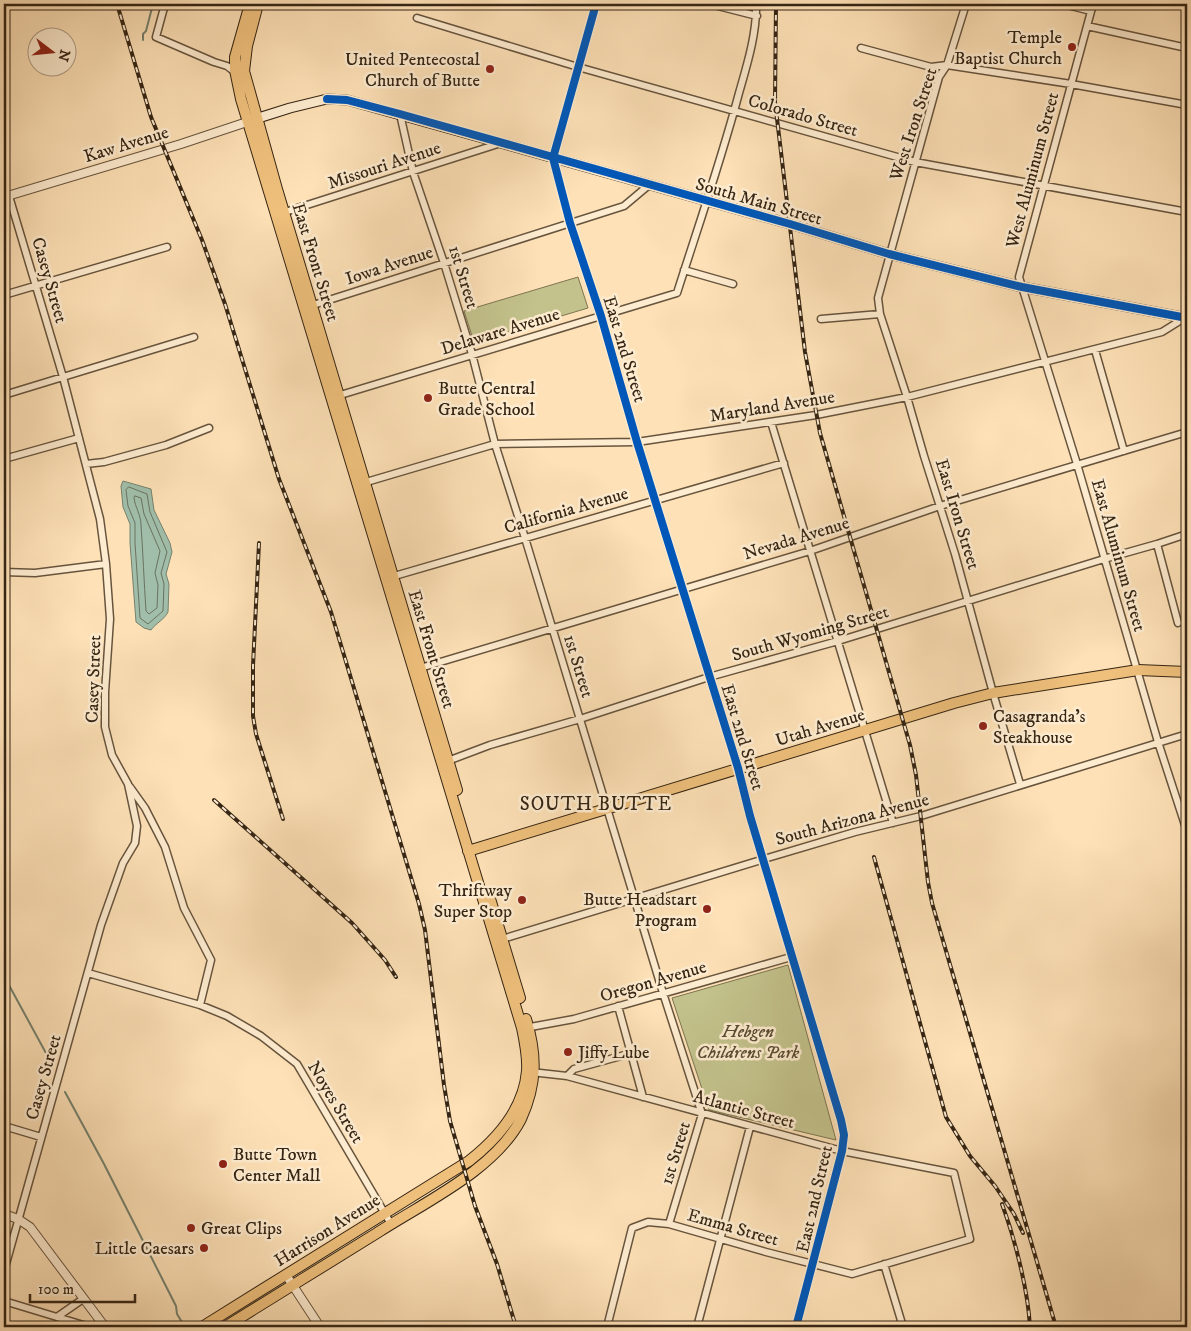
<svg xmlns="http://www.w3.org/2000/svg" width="1191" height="1331" font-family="'IM FELL DW Pica',serif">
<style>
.green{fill:#c3c28c;stroke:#7c7450}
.water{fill:#a0beaa;stroke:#75816e}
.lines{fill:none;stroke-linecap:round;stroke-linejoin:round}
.shore{stroke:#6a725f;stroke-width:1}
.stream{stroke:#75816e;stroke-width:2}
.minor-casing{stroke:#67543d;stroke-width:9}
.tertiary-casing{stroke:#67543d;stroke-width:10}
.secondary-casing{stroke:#352514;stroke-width:11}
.primary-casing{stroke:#352514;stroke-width:12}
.minor{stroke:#feecd0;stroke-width:6}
.tertiary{stroke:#feecd0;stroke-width:8}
.secondary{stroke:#feecd0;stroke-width:9}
.primary{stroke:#efc07c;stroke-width:10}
.rail-casing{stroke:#352514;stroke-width:4}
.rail{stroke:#feecd0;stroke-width:2;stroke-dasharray:5.5;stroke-linecap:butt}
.cycleway-casing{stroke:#feecd0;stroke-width:11}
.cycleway{stroke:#0057b8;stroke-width:8}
.poi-dot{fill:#8f2418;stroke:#feecd0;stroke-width:2}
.labels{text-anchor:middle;stroke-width:5;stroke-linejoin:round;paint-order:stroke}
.poi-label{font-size:18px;fill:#352514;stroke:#feecd0;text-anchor:end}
.street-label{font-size:18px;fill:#352514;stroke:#feecd0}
.park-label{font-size:18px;font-style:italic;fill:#584c32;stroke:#feecd0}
.neighbourhood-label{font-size:19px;letter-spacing:1px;fill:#352514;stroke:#feecd0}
</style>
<rect width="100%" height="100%" fill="#fee1b7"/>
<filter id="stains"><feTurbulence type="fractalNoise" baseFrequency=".004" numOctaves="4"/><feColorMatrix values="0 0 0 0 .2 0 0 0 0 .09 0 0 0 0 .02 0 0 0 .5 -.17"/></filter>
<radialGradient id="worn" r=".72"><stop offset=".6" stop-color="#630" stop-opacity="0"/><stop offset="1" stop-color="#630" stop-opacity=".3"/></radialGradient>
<path class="green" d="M578,277L588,308L474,342L464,311Z
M788,965L836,1140L709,1110L672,998Z"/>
<path class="water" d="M123,481L151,489L154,510L170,543L172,552L166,574L169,584L168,612C165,619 156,623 151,630L144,628L136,622L130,543V524L123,507L121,486Z"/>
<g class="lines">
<path class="shore" d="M129,487L147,494L150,512L167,552L161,573L164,584L163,611L148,624L140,618L135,543V523L128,506L126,490Z
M135,496L141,498L144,514L160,551L155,573L158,585L157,608L149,614L146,611C144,582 143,553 141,525C141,515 135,507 134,498Z"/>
<path class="stream" d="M143,40V34L146,31L153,4
M4,976L53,1066
M65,1092L104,1164L176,1306L177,1314L185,1327"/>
<defs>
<path id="minor" d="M165,4L156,37L214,62L227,66L235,72
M710,4L757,16
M966,4L947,65L939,77L878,298L880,314L907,397L924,456L955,554L993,693L1020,784
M1063,4L1091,11
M1093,4L1019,277L1077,464L1158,742L1187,831
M417,18L578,67L915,162L1187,212
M1087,26L1187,48
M861,48L931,67L947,65L1071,84L1187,105
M400,114L413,172L444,263L472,354L495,444L525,538L663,993L702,1114L669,1224
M282,213L501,143
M684,270L733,284
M4,295L167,247
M310,306L624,206L649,185
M821,319L880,314
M1095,350L1124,451
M4,395L194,337
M337,396L677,293C698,227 721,161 739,93C747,65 757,33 756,4
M771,422L893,823
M4,459L79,438
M86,464L104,462L166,445L209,428
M363,483L495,444L637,442L816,415L907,397L1162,332L1186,317
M1157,544L1178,623
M4,572L35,573L106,564
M391,577L784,463
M417,669L810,551L940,506L1187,432
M445,762L490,745L580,719L709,677L838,641L1104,559L1157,544L1187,534
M130,787L145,808L165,847L184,908L211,960L200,1005
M499,940L764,859L855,832L921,816L1187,734
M88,973L200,1005L227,1016L261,1036L297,1064L391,1224
M618,1006L643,1097
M525,1028L574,1019L791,957
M531,1072L567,1076L842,1151L954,1173L970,1239L852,1274L766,1252L669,1224L648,1222L632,1228L607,1327
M567,1076L574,1069L632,1053
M4,1126L41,1137
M884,1264L903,1327
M4,1271L101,925L123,863L135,843L137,826L128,784L112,755L105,727V692L110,619L106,564L100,519L63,377L9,196
M4,1301L90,1327
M57,1317L83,1299
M697,1327L750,1127"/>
<path id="tertiary" d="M596,4L553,158L570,223L601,316L637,442L738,768L750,816L841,1120L844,1135L842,1151L796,1327
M4,197L181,144L247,122
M4,1214L18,1219L30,1227L105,1327
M286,1275L320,1327"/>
<path id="secondary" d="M252,120L290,108L327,99L347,100L790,224L889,254L1022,287L1187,318"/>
<path id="primary" d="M258,4L247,46L244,71L277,189L457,790
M468,851L954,703L993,693L1138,670L1187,672
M488,892L520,998
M202,1327L469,1161C497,1139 524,1108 527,1071C528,1057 525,1042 522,1028L241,99L235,70V57L250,4
M225,1327C276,1296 326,1264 377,1233C423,1203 495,1170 521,1119C537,1084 537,1055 526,1019"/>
</defs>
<use href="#minor" class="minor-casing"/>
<use href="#tertiary" class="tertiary-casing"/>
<use href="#secondary" class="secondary-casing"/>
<use href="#primary" class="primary-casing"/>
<use href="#minor" class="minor"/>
<use href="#tertiary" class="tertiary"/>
<use href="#secondary" class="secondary"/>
<use href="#primary" class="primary"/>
<defs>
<path id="rail" d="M117,4L151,117L202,240L225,304L279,479L331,612L419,904L425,930L444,1085L450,1121L475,1206L497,1264L516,1327
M776,4L775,102L805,352L820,433L910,745L916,775L928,882L932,903L1056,1327
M259,543L253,666V716L256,734L283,819
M214,800L352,923L385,960L396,977
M874,857L946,1117L970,1156L995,1186L1014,1214L1023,1233
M1002,1204C1015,1239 1028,1290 1030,1327"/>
</defs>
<use href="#rail" class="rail-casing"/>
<use href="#rail" class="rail"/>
<defs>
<path id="cycleway" d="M596,4L553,158L570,223L601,316L637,442L738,768L750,816L841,1120L844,1135L842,1151L796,1327
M327,99L347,100L400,114L790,224L889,254L1022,287L1187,318"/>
</defs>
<use href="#cycleway" class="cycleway-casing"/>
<use href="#cycleway" class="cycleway"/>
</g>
<g class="poi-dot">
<circle cx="1072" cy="47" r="5"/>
<circle cx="490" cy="69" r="5"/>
<circle cx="428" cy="398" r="5"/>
<circle cx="983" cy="726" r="5"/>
<circle cx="522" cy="900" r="5"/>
<circle cx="707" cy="909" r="5"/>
<circle cx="568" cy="1052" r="5"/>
<circle cx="223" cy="1164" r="5"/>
<circle cx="191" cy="1228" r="5"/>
<circle cx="204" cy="1248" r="5"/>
</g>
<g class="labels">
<g class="poi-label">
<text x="1062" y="43">Temple<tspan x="1062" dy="21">Baptist Church</tspan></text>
<text x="480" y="65">United Pentecostal<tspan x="480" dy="21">Church of Butte</tspan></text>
<text x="438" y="394" text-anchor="start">Butte Central<tspan x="438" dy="21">Grade School</tspan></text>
<text x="993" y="722" text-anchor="start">Casagranda's<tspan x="993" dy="21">Steakhouse</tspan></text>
<text x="512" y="896">Thriftway<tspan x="512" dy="21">Super Stop</tspan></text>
<text x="697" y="905">Butte Headstart<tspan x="697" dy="21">Program</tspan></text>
<text x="578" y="1058" text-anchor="start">Jiffy Lube</text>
<text x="233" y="1160" text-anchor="start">Butte Town<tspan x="233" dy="21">Center Mall</tspan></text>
<text x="201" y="1234" text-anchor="start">Great Clips</text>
<text x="194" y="1254">Little Caesars</text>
</g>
<g class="street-label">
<text transform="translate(803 115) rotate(16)" y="6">Colorado Street</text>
<text transform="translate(913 124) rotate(-72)" y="6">West Iron Street</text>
<text transform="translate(126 144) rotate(-17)" y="6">Kaw Avenue</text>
<text transform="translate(384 165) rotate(-18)" y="6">Missouri Avenue</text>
<text transform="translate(1032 170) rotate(-75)" y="6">West Aluminum Street</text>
<text transform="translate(759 201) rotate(16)" y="6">South Main Street</text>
<text transform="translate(316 262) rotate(73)" y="6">East Front Street</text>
<text transform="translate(389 265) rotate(-18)" y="6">Iowa Avenue</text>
<text transform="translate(464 277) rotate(73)" y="6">1st Street</text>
<text transform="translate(50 280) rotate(74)" y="6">Casey Street</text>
<text transform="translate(500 331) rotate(-17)" y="6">Delaware Avenue</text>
<text transform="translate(625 349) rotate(73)" y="6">East 2nd Street</text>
<text transform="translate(772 406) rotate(-9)" y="6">Maryland Avenue</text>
<text transform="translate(566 510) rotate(-16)" y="6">California Avenue</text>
<text transform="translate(958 514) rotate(73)" y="6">East Iron Street</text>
<text transform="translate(796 538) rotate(-17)" y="6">Nevada Avenue</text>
<text transform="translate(1119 555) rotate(74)" y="6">East Aluminum Street</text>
<text transform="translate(810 633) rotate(-16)" y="6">South Wyoming Street</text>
<text transform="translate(432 649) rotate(73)" y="6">East Front Street</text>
<text transform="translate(579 666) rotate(73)" y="6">1st Street</text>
<text transform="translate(93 679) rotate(-88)" y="6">Casey Street</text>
<text transform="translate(820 727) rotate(-17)" y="6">Utah Avenue</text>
<text transform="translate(743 737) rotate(73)" y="6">East 2nd Street</text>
<text transform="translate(852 819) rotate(-15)" y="6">South Arizona Avenue</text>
<text transform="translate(653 981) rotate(-16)" y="6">Oregon Avenue</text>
<text transform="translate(43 1077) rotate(-74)" y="6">Casey Street</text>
<text transform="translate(336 1102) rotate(59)" y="6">Noyes Street</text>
<text transform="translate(744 1109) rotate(15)" y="6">Atlantic Street</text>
<text transform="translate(675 1153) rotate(-73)" y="6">1st Street</text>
<text transform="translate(814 1199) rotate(-77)" y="6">East 2nd Street</text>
<text transform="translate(733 1227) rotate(16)" y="6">Emma Street</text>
<text transform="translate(327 1230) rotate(-32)" y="6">Harrison Avenue</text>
</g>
<g class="park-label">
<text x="748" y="1037">Hebgen<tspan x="748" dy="21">Childrens Park</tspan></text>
</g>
<g class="neighbourhood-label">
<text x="596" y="810">SOUTH BUTTE</text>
</g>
</g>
<rect width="1191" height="1331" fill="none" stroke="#fee1b7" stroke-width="20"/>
<rect x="5" y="5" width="1181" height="1321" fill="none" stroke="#352514" stroke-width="2.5"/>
<rect x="10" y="10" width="1171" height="1311" fill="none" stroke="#352514"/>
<g transform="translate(52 52) rotate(106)"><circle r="24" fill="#feecd0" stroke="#ae9c85"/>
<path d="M0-4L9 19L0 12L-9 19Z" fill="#8f2418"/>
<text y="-8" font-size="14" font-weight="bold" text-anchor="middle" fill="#352514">N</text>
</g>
<path d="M30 1294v8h105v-8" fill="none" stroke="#352514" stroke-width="2.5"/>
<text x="38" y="1294" font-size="15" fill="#352514" stroke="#feecd0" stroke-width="4" paint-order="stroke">100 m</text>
<rect width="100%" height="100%" filter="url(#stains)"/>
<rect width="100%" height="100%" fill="url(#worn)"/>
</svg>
